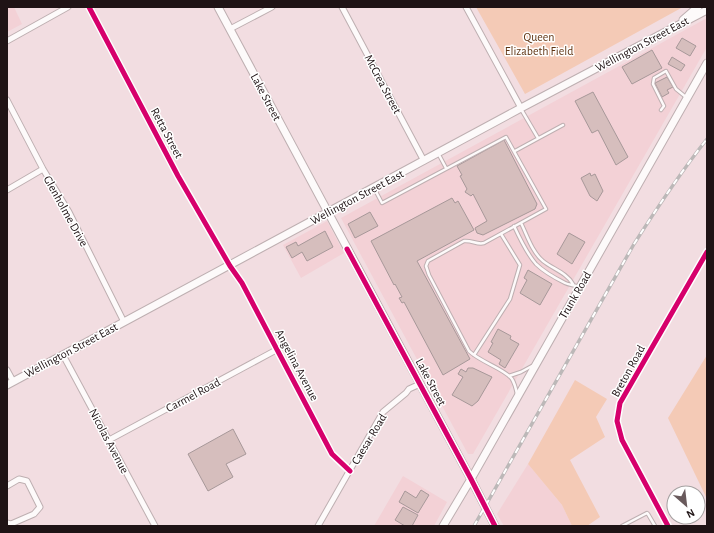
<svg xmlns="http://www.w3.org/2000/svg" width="714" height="533" font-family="'Alegreya Sans',sans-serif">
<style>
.built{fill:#f3d1d6}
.green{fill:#f4cab6}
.building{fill:#d6bebd;stroke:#a79899}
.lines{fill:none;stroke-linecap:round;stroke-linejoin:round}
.lane-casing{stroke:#beafb1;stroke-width:4.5}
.street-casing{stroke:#beafb1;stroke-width:7}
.secondary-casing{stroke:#beafb1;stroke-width:9}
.lane{stroke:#fdfafa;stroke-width:2.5}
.street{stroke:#fdfafa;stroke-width:5}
.secondary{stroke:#fdfafa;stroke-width:7}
.rail-casing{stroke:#bcb8b8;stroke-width:3.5}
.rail{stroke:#fff;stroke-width:2;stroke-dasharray:6;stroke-linecap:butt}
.cycleway-casing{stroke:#fff;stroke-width:8}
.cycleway{stroke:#d6006c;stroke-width:5}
.labels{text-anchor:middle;stroke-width:3;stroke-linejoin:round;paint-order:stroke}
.park-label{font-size:12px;fill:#5f3412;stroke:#fff}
.street-label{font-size:12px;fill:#1f1315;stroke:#fff}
</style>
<rect width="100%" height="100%" fill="#f2dde1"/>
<path class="built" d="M7,7H14L22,24L7,32Z
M707,18V47L473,454H468L341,218Z
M327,221L344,253L301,278L283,245Z
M528,464L562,505L572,526H504L497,514Z
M403,476L447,502L434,526H374Z"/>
<path class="green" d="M476,7H683L525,94Z
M707,355V499L668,418Z
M575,380L607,399L596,417L605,437L570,460L600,517L587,526H572L562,505L528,464Z"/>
<path class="building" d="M682,38L696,46L690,56L676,48Z
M652,50L662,68L632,84L622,67Z
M672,57L685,65L681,71L668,64Z
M667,77L673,87L667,90L669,93L662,97L655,83Z
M593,92L628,157L616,165L598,130L592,133L575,101Z
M504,140L537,204L535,209L483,235L477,233L475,228L487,221L473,194L471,196L465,192L467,189L460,176L462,175L457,166Z
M590,173L591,176L595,174L603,191L597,201L590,196L581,178Z
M452,198L455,203L458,201L474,230L417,261L470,359L443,375L404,302L402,303L399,298L402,297L395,284L394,285L371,241Z
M370,212L378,226L355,238L348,224Z
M325,231L333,247L307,261L302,252L292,258L286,247L296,242L298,246Z
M569,233L585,242L572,264L557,254Z
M528,270L552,284L540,305L520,293L527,280L524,278Z
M498,329L511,336L510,339L519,344L505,368L499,364L501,360L488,352L493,343L491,342Z
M468,368H473L492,377L478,401L472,406L452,395L463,377L458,374L461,369L466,372Z
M233,429L246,454L226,464L233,477L208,491L188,454Z
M421,490L429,495L418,513L399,502L405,491L416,498Z
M403,507L418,515L412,526H405L395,520Z"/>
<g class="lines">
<defs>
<path id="lane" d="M521,109L538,138
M661,110L664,106L653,84L654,78L666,71L676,89L687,98
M515,151L563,125
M438,153L446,168
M374,188L382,203L506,137L546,209L484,243C477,245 472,240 464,241L428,261L426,266L429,275L469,351C480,362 505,369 512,379C515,384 516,389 517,394
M521,223C527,235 532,252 543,261C553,269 567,273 573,284
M514,226C520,239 527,254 536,264C544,272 555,278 565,283C569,285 574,285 579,287
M474,355L510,299L520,265L501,234
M509,376L521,372L532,366
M622,526L647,513L648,514L655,526"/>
<path id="street" d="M89,7L178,176L230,266L242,283L332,454L350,471
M342,7L424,161
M466,7L521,108
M230,29L272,7
M7,41L68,7
M7,100L43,169L69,212L124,322
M7,190L43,169
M63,355L155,526
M7,370L13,381
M109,440L278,349
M7,486L19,479L27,481L40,507L34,514L11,524L7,523
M318,526L383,412L406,393L409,389L420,384
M668,526L622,440L617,421L620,403L707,252"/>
<path id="secondary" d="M218,7L471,479L495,526
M683,20L698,7
M7,385L521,108L707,10
M443,526L471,479L707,63"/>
</defs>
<use href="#lane" class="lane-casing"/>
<use href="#street" class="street-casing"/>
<use href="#secondary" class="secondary-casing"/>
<use href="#lane" class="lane"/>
<use href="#street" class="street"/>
<use href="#secondary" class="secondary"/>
<defs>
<path id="rail" d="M474,526L634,244C657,208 680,173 707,139"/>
</defs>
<use href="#rail" class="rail-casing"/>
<use href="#rail" class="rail"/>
<defs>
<path id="cycleway" d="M89,7L178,176L230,266L242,283L332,454L350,471
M347,249L471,479L495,526
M668,526L622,440L617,421L620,403L707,252"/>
</defs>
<use href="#cycleway" class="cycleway-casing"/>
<use href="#cycleway" class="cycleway"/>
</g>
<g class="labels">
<g class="park-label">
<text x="539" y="41">Queen<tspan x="539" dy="14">Elizabeth Field</tspan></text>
</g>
<g class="street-label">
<text transform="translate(642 44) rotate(-28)" y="4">Wellington Street East</text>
<text transform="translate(383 84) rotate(62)" y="4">McCrea Street</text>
<text transform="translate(266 97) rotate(62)" y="4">Lake Street</text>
<text transform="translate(167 133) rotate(62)" y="4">Retta Street</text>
<text transform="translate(357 197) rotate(-28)" y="4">Wellington Street East</text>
<text transform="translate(66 211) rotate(61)" y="4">Glenholme Drive</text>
<text transform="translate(575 295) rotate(-60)" y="4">Trunk Road</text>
<text transform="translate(71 350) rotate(-28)" y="4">Wellington Street East</text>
<text transform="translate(297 365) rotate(62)" y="4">Angelina Avenue</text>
<text transform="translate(628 371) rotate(-61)" y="4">Breton Road</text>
<text transform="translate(431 382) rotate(62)" y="4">Lake Street</text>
<text transform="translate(193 395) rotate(-28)" y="4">Carmel Road</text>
<text transform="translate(369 439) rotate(-59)" y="4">Caesar Road</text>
<text transform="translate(109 441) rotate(62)" y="4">Nicolas Avenue</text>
</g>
</g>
<rect width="714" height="533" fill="none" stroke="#1f1315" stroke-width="16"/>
<g transform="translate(686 505) rotate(152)"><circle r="19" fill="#ffffff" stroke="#a5a1a1"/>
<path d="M0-3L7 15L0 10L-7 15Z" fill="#695a5c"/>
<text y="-6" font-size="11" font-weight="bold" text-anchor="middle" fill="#1f1315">N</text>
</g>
</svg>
